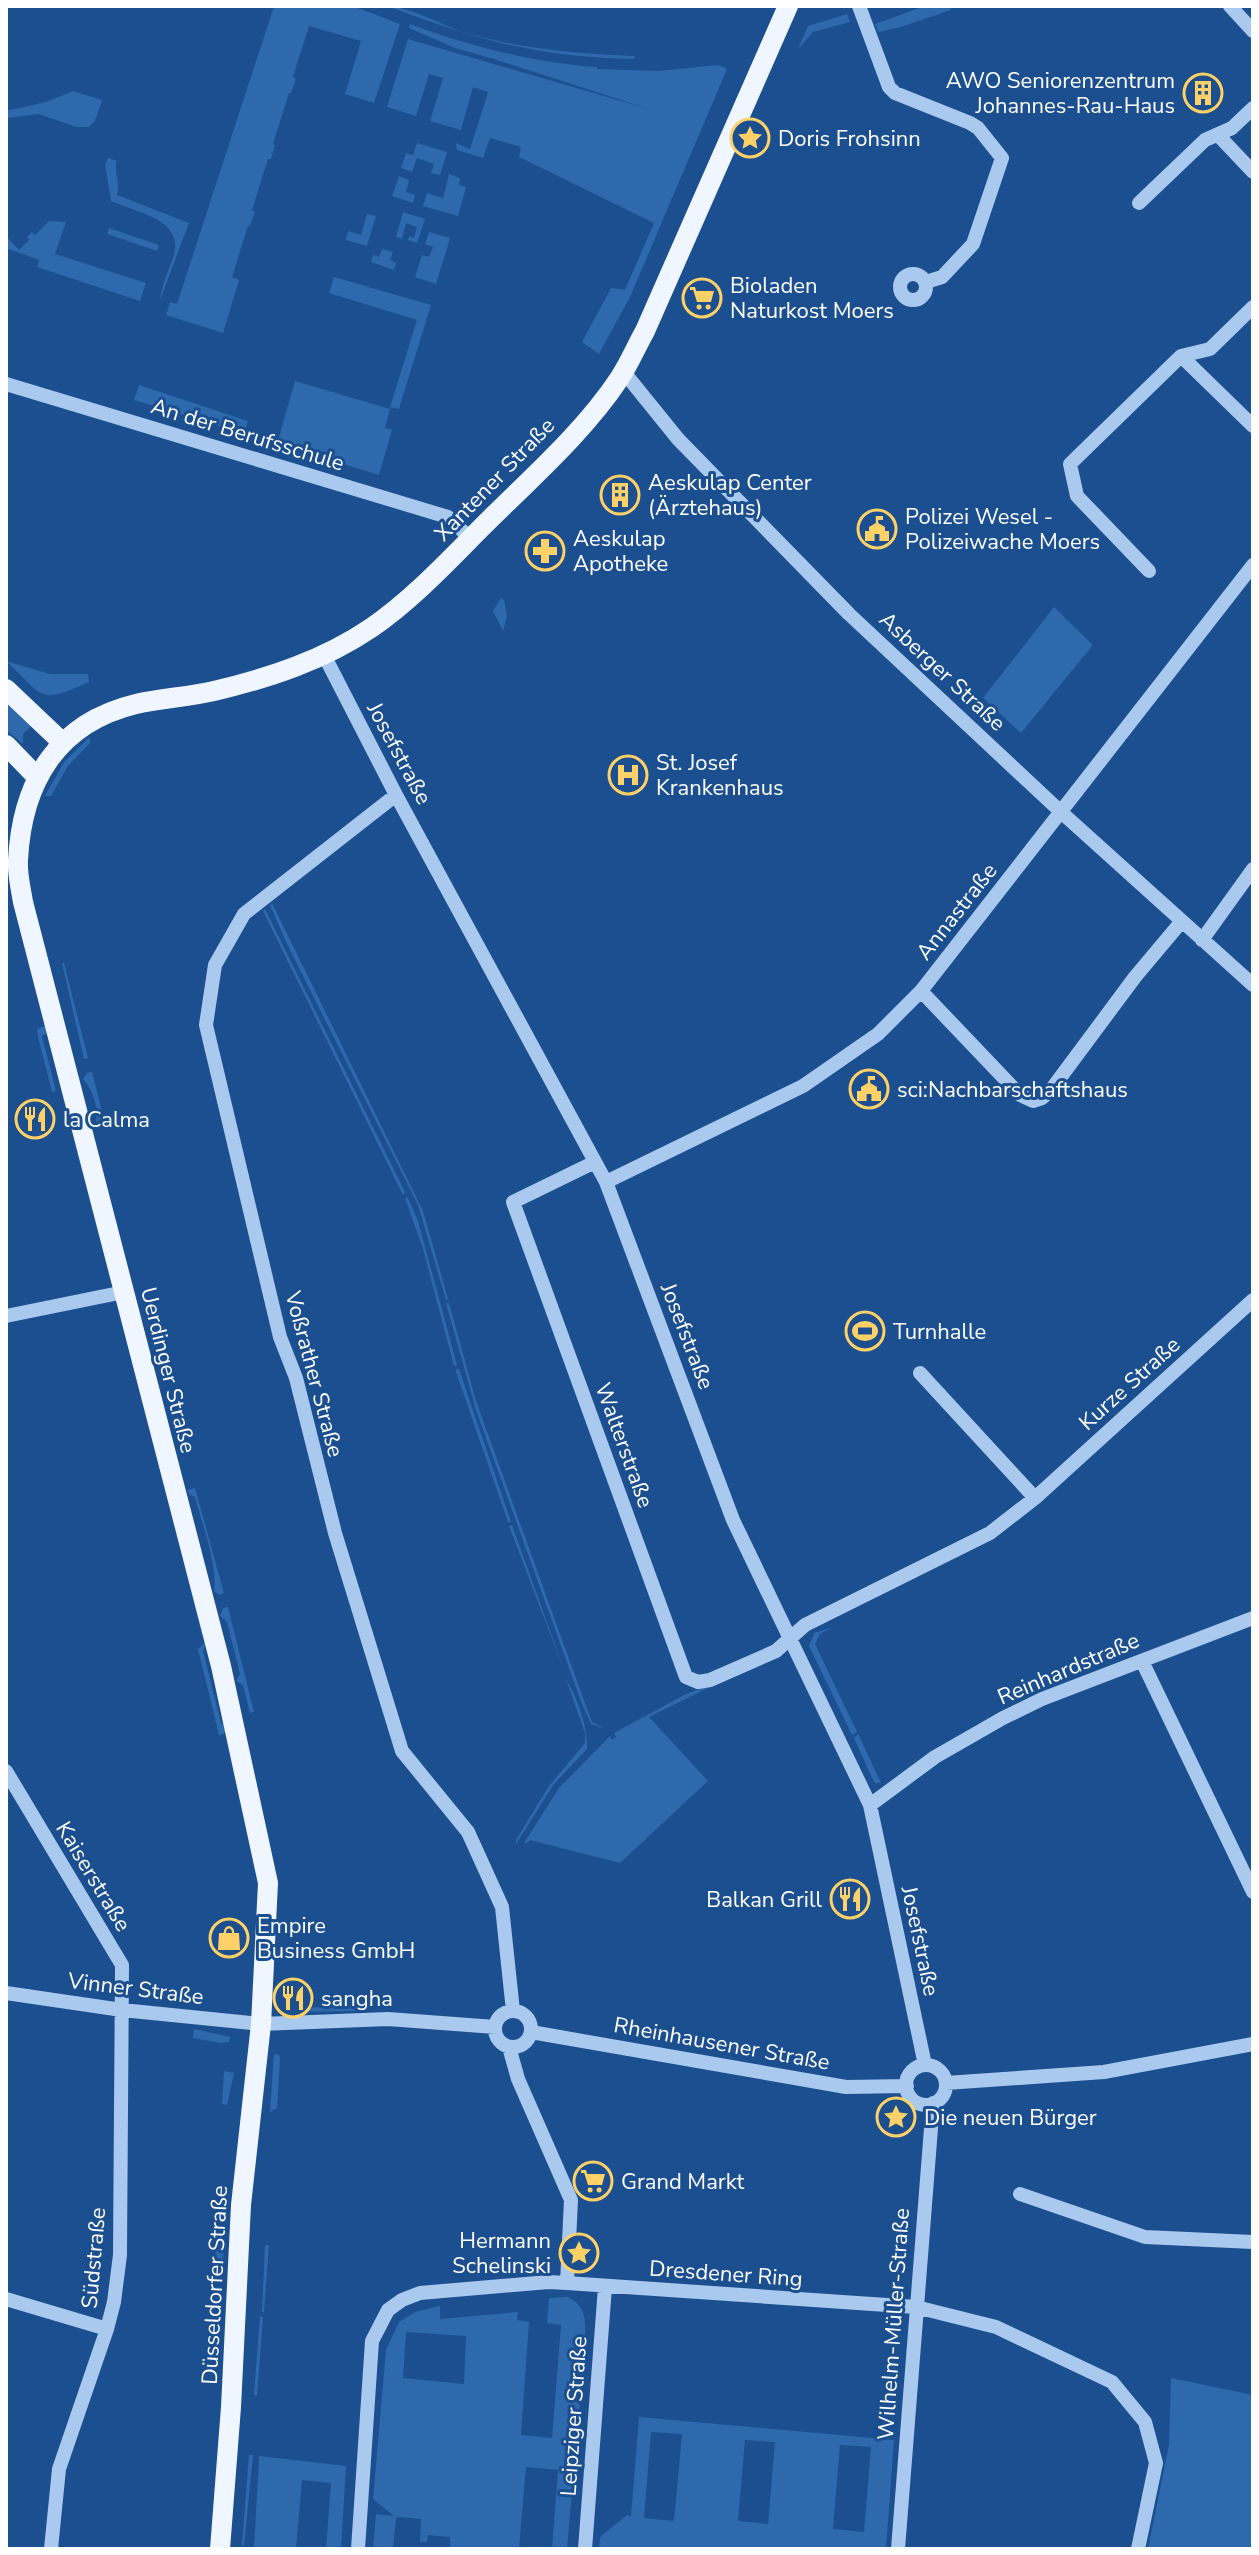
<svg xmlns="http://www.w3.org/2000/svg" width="1259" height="2555" font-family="'Nunito Sans',sans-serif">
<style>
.green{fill:#2e69ad;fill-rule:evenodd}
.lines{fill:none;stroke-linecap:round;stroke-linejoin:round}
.minor{stroke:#a9c9ee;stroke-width:14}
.major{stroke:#f0f6ff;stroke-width:20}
.labels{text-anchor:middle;stroke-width:6;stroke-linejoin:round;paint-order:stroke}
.poi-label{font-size:22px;fill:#fff;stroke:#1b4f8f;text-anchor:start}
.street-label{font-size:22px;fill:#fff;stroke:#1b4f8f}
</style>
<rect width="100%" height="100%" fill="#1b4f8f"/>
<path class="green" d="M274,6H353L400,24L374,103L345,94L361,41L309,26L293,77L296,79L291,93H289L273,144L275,145L271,159H268L252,210L255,212L250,226H248L232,277L239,280L223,333L166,315L170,302L177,304Z
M387,6C413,8 439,24 463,32C520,49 576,54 635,56L634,59C538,57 477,40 387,6Z
M925,6H949L951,10L901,27L878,32L875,24Z
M847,14L850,22L813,32L798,49L808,26Z
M410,24C472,47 531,62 597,67V69L659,71L718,65L727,69L630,297L599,354L582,342L611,288L625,290L654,223L519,157L521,147L490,138L483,158L457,150L456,143L470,149L488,92L473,87L461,130L430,121L443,78L429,74L416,116L387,107L408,39L652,110L494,59L455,48L409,28Z
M73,91L102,100L95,121L89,127H76L39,114L6,118V111L46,102Z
M417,143L447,152L440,175L431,173L434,164L417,158L412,172L401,168L406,153L413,155Z
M108,158L117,161C113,172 121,183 117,195L189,223L160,300C161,288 168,271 173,258C186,219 137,213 111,201L105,164Z
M449,174L460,178L459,185L466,187L458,216L423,206L427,193L443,198Z
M399,176L409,180L406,192L415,195L413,203L392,196Z
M403,212L425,219L417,243L408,240L409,236L414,238L417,227L406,223L402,239L396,237Z
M367,214L376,216L367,246L346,240L348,231L361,235Z
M49,221L66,222L55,254L146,283L140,301L37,267L39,260L6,248V236L19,250L29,240L27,237L32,232L35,235Z
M109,228L159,245L157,251L107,234Z
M429,232L450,238L436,284L415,277L422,255L429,257L433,247L425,244Z
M382,249L393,252L390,260L396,263L394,270L371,262L373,255L379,257Z
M334,277L431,305L399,409L390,407L417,320L329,293Z
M295,381L390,409L385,428L392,430L379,475L277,444Z
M139,385L248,421L244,434L134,400Z
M501,598L504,600L507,616L503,631L493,611Z
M1054,607L1093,645L1021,733L983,698Z
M6,661L50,674H88L89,682C37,706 44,696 6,661Z
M6,695L33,724L23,734V744L6,730Z
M90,737V743L68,766L51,796H45L64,762Z
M272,903L423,1211L448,1299L446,1300L418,1205L287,944L270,905Z
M265,909L405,1192L403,1195L263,911Z
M62,963H64L88,1058L84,1059Z
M45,1026L47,1033L42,1036L56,1091L52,1092L38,1037L37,1029Z
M92,1072L106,1127L101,1128L95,1125C100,1111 93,1089 83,1079L87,1073Z
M405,1198H408L418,1221L457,1365L454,1366L423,1249Z
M446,1303H449L476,1401L586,1706L592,1722L606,1729L591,1724L582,1704L476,1410Z
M459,1369L511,1522H508L456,1372V1369Z
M195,1488L224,1593L220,1595L214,1591C218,1566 202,1524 195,1497L189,1494L188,1490Z
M512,1525L566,1675L509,1526Z
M228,1607L254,1712L250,1713L243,1685L236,1681L240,1674L227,1622L220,1616L223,1608Z
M833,1627L820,1634L815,1644L857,1732L852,1735L809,1646L814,1633Z
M206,1642L203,1651L221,1723L228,1727L224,1734L219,1735L198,1649Z
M566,1679C577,1697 588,1727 587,1749L554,1784L516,1844V1840L549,1786L585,1743V1733Z
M724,1680L649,1717L708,1781L620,1863L530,1840L527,1843H524L559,1788L610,1736L612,1740L616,1737L614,1733L686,1694Z
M858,1734L881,1783H875L872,1778L854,1738Z
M359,2006L360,2011L295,2012V2008Z
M194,2029L230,2037L229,2042L220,2043L193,2038Z
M274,2054L279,2055L280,2058L277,2108L270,2112Z
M224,2071L234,2073L227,2105L222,2104Z
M216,2244H224L222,2283L214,2277V2268L222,2266L215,2262Z
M265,2245H269L264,2312H262Z
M568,2297C589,2308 585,2324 585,2345L567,2549H552L558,2470L526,2467L519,2549H450V2537L428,2535L427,2542H420L421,2519L396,2517L393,2549H373L376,2514L394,2516L373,2499L386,2350L399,2322L415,2312L440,2306V2319L518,2312L517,2320L529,2322L521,2435L552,2438L561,2325L547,2323L549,2298ZM406,2332L466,2336L464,2384L403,2378Z
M260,2316L263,2317L257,2396L254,2395Z
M1171,2378L1253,2395V2549H1148L1169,2445Z
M639,2417L894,2440L886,2549H599L600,2537L627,2515L631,2516ZM651,2432L682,2434L674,2521L644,2518ZM745,2440L775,2442L768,2524L738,2521ZM840,2445L871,2447L864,2532L833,2529Z
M249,2455H253L244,2546L242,2545Z
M259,2456L346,2466L341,2549H326L331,2483L302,2480L296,2549H254Z"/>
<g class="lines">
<path class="minor" d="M859,6L889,87L895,93L970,123L978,128L1002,158L973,244L942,277L926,282
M1230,6L1253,31
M1218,135L1253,172
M1139,203L1205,140L1232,128L1253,108
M900 287a13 13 0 1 1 26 0a13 13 0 1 1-26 0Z
M1181,356L1210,349L1253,307
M623,371L678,439L849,614L1061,812L1253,985
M6,384L448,517L471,539
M1149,571L1077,496L1070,464L1181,356L1253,426
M324,655L396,795L606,1182L733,1520L870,1805L925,2065
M396,795L244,914L215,965L206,1025L280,1337L296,1378L335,1533L402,1751L468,1832L502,1907L513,2011
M1202,940L1253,869
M921,991L1020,1095L1033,1101L1042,1098L1051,1090L1135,977L1182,921
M595,1162L513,1202L686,1677L698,1682L710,1680L776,1651L805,1625L990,1533L1035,1498L1253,1300
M606,1182L803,1086L878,1034L921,991L1253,565
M6,1316L124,1292
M920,1373L1035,1498
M1142,1661L1253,1892
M6,1771L122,1965L120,2255L114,2302L107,2329L59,2469L51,2549
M870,1805L935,1757L1003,1718L1042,1699L1253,1618
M6,1993L122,2010L261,2024L388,2019L495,2027
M495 2029a18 18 0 1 1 36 0a18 18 0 1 1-36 0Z
M531,2032L846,2087L907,2086
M509,2047L518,2079L571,2200L567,2283
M906 2085a20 20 0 1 1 40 0a20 20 0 1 1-40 0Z
M946,2083L1104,2072L1253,2044
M1020,2194L1145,2237L1253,2242
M6,2299L107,2329
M358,2549L372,2341L388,2310L402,2300L420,2293L549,2282L567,2283L916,2307L996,2327L1112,2382L1145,2422L1156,2463L1138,2549
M585,2549L605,2287
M898,2549L933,2103"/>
<path class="major" d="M6,689L63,743
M6,745L37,777
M220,2549L231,2407L241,2205L261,2024L268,1883L221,1666L23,902C21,889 17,874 18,860C22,782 57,723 136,704C162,698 188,697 214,691C269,678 324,660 371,628C412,600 448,561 483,526C528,481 584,432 619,379C629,364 636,347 645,331L788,6"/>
</g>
<defs>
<symbol id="building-ring" viewBox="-11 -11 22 22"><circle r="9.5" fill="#1b4f8f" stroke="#ffd166" stroke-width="1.5"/><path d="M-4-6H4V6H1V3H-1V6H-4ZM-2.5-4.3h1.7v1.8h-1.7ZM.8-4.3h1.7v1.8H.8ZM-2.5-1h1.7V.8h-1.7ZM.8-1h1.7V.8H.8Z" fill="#ffd166"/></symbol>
<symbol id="sight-ring" viewBox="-11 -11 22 22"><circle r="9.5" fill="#1b4f8f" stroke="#ffd166" stroke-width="1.5"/><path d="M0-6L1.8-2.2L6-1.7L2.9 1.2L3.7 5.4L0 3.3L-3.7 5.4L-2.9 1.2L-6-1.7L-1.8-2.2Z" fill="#ffd166"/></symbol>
<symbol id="supermarket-ring" viewBox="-11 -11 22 22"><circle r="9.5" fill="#1b4f8f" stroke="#ffd166" stroke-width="1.5"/><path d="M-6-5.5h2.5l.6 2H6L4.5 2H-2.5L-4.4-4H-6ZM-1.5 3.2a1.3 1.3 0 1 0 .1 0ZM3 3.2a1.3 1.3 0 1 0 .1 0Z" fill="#ffd166"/></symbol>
<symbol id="civic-ring" viewBox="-11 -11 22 22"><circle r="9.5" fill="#1b4f8f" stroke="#ffd166" stroke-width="1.5"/><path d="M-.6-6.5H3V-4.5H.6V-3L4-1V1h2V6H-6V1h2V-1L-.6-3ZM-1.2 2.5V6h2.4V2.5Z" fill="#ffd166"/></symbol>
<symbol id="pharmacy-ring" viewBox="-11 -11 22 22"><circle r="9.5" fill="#1b4f8f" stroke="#ffd166" stroke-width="1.5"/><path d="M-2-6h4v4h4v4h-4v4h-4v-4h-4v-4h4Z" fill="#ffd166"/></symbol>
<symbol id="hospital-ring" viewBox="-11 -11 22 22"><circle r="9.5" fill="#1b4f8f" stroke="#ffd166" stroke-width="1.5"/><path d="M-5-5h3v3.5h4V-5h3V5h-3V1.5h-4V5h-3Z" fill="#ffd166"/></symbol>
<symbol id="restaurant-ring" viewBox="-11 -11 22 22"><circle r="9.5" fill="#1b4f8f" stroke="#ffd166" stroke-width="1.5"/><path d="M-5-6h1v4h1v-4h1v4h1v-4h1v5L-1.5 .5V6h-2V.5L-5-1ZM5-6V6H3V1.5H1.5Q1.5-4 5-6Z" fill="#ffd166"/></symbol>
<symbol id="stadium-ring" viewBox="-11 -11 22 22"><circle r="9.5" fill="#1b4f8f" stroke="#ffd166" stroke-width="1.5"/><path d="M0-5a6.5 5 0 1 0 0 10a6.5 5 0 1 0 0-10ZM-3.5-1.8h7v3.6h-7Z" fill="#ffd166"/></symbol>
<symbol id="shop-ring" viewBox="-11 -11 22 22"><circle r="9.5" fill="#1b4f8f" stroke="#ffd166" stroke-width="1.5"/><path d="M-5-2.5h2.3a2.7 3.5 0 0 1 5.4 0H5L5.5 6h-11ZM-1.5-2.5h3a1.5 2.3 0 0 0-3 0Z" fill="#ffd166"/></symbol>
</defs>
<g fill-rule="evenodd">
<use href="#building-ring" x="1181" y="71" width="44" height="44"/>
<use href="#sight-ring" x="728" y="116" width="44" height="44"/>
<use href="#supermarket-ring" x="680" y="276" width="44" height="44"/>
<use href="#building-ring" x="598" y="473" width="44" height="44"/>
<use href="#civic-ring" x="855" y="507" width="44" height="44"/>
<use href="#pharmacy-ring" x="523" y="529" width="44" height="44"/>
<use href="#hospital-ring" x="606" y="753" width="44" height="44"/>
<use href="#civic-ring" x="847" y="1067" width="44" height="44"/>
<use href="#restaurant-ring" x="13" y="1097" width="44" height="44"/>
<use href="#stadium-ring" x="843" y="1309" width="44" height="44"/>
<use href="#restaurant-ring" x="828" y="1877" width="44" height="44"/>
<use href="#shop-ring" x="207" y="1916" width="44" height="44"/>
<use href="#restaurant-ring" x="271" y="1976" width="44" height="44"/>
<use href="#sight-ring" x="874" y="2095" width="44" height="44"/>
<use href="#supermarket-ring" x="571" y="2159" width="44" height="44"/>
<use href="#sight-ring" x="557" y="2231" width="44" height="44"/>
</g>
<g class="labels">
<g class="poi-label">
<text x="1175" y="88" text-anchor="end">AWO Seniorenzentrum<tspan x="1175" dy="25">Johannes-Rau-Haus</tspan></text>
<text x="778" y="146">Doris Frohsinn</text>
<text x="730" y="293">Bioladen<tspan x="730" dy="25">Naturkost Moers</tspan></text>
<text x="648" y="490">Aeskulap Center<tspan x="648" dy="25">(Ärztehaus)</tspan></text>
<text x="905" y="524">Polizei Wesel -<tspan x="905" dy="25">Polizeiwache Moers</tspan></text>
<text x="573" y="546">Aeskulap<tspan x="573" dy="25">Apotheke</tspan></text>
<text x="656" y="770">St. Josef<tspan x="656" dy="25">Krankenhaus</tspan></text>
<text x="897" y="1097">sci:Nachbarschaftshaus</text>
<text x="63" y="1127">la Calma</text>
<text x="893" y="1339">Turnhalle</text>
<text x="822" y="1907" text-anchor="end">Balkan Grill</text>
<text x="257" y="1933">Empire<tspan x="257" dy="25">Business GmbH</tspan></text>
<text x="321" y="2006">sangha</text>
<text x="924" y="2125">Die neuen Bürger</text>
<text x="621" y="2189">Grand Markt</text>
<text x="551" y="2248" text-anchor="end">Hermann<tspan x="551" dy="25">Schelinski</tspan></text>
</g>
<g class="street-label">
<text transform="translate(248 434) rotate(17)" y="8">An der Berufsschule</text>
<text transform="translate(494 479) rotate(-46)" y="8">Xantener Straße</text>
<text transform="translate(943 671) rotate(43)" y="8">Asberger Straße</text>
<text transform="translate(400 753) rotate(62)" y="8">Josefstraße</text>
<text transform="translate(956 911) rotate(-52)" y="8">Annastraße</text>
<text transform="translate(688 1336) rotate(69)" y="8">Josefstraße</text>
<text transform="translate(169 1370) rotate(76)" y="8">Uerdinger Straße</text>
<text transform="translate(315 1374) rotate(75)" y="8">Voßrather Straße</text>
<text transform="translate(1129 1383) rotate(-42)" y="8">Kurze Straße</text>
<text transform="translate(625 1445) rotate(70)" y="8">Walterstraße</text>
<text transform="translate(1068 1668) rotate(-23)" y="8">Reinhardstraße</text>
<text transform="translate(94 1876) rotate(59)" y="8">Kaiserstraße</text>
<text transform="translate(921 1941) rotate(78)" y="8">Josefstraße</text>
<text transform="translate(136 1988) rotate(7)" y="8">Vinner Straße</text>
<text transform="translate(722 2043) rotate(10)" y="8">Rheinhausener Straße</text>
<text transform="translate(93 2258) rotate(-85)" y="8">Südstraße</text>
<text transform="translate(726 2273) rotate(4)" y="8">Dresdener Ring</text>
<text transform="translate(214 2285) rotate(-87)" y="8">Düsseldorfer Straße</text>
<text transform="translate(893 2324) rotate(-86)" y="8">Wilhelm-Müller-Straße</text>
<text transform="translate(573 2416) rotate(-86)" y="8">Leipziger Straße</text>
</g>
</g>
<rect width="1259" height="2555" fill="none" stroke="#ffffff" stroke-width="16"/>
</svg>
